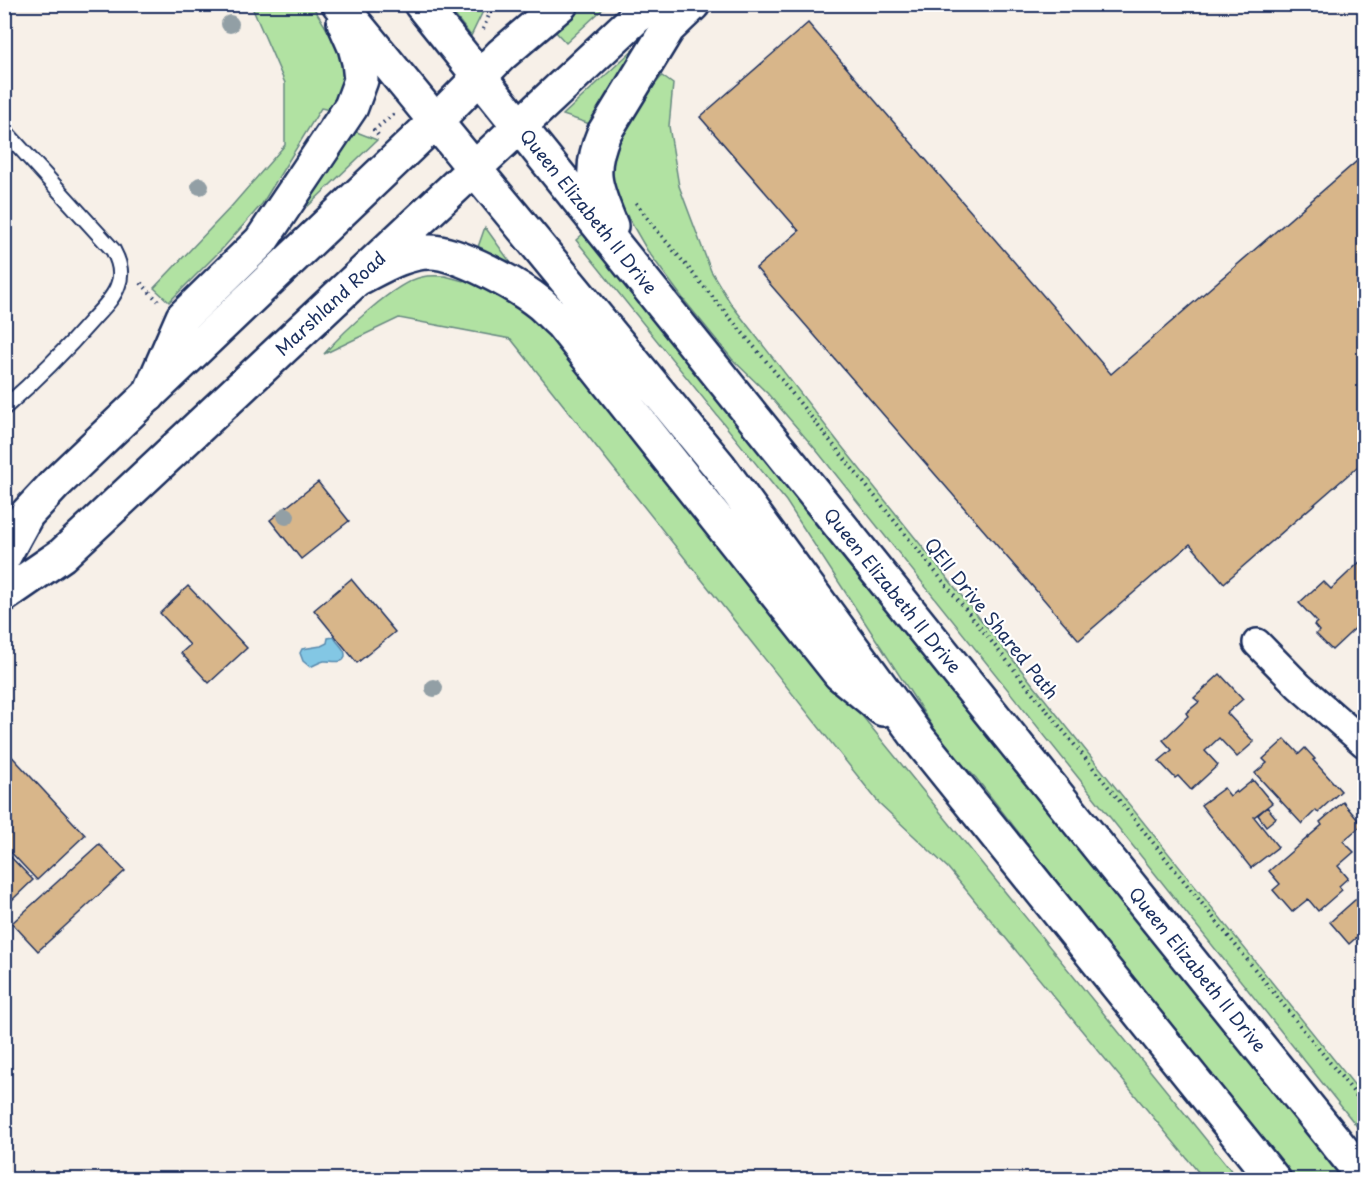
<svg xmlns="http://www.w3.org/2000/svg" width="1369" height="1184" font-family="'Playpen Sans',sans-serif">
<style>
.green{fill:#b1e2a2;stroke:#668880;stroke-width:1.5}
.water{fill:#83c7e4;stroke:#598aae;stroke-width:1.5}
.building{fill:#d8b68a;stroke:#1b2f5e;stroke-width:1.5}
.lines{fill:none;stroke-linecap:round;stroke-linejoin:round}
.service-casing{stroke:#1b2f5e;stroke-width:18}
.minor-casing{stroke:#1b2f5e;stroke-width:32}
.secondary-casing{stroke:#1b2f5e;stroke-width:38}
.trunk-casing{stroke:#1b2f5e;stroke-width:38}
.path{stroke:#1b2f5e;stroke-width:4;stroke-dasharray:1.5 4.5;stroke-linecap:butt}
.service{stroke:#fff;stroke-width:14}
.minor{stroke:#fff;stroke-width:27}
.secondary{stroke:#fff;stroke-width:33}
.trunk{stroke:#fff;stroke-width:33}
.tree{fill:#929fa5}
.labels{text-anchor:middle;stroke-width:4.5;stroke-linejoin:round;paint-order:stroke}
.street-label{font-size:18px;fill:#1b2f5e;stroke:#fff}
</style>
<rect width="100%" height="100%" fill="#f7f0e8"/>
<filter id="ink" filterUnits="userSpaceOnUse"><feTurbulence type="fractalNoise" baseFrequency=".0167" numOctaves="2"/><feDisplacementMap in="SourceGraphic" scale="12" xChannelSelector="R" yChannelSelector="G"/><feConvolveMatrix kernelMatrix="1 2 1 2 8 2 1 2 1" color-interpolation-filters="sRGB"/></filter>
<g filter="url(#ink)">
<path class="green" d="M251,5H312C324,25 348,58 344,84C343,93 337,102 335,111L321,108L262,204L224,247L169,302L154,288L230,208L285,145V83Z
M447,5H486L471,36Z
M585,5H607L566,43L554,30Z
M637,46L640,49L593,125L563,115Z
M662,76L673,84L669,126L679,186L711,271L731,304L839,443L1364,1097V1135L817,451L768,394L732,359L684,300L647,250L615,195L609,175L612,155L627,118Z
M354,131L377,140L308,206L306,205Z
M485,227L513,266L511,268L477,250Z
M584,233L797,499L804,510L1344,1179H1293L1260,1141L976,778L948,750L786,501L576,240Z
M445,276L463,281L467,276L540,319L1238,1179H1204L948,868L879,803L511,339L399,318L324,354C342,333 395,282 422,277C429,275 438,276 445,276Z"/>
<path class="water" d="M334,637C336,642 345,649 345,654C346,666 330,660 324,661C319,662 315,665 310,667L303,661L300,653L302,649L321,646L327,643L328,638Z"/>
<path class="building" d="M808,23L1111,374L1364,155V461L1224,583L1190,544L1079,640L756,268L799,231L700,117Z
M318,482L349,521L301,559L270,520Z
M1364,558V620L1332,650L1316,634L1319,631L1314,625L1317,622L1299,603L1323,581L1331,589Z
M351,579L395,632L357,663L314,610Z
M188,586L247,648L209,683L181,653L190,645L160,613Z
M1220,674L1243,699L1227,713L1254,742L1237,757L1219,738L1205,751L1218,765L1191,790L1178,776L1175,778L1159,761L1172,750L1163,740L1188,716L1186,713L1199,702L1194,698Z
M1285,739L1299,754L1305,748L1315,759L1313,760L1341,791L1318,812L1316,810L1302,824L1255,773L1267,763L1263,759Z
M4,748L85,835L37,880L4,845Z
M1253,780L1272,803L1254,817L1278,847L1251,868L1201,805L1224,788L1230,796L1236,791L1237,793Z
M1343,802L1362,825L1343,841L1354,852L1338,866L1348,878L1339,886L1342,890L1318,911L1308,899L1292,912L1273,890L1280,884L1269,871L1322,825L1320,822Z
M1267,807L1276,818L1266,826L1258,815Z
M99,844L125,871L38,951L12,923Z
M4,850L33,880L11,901L4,894Z
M1364,892V944L1358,936L1349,944L1330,922Z"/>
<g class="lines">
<defs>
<path id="service" d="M4,130L113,250C119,261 123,273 118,285C114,298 102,309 93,319C65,351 36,380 4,408"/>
<path id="minor" d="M1257,643L1299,686L1364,743"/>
<path id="secondary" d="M4,556L27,514L55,484L436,121L501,55L561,4
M4,595L62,555L650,4"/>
<path id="trunk" d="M339,4L719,466L919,739L1274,1180
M421,4L1364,1177
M611,226C596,189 587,173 604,133L668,28L693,4
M357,279C379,268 404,252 430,252C458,252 519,286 541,304C548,310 554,317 561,323L840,674L883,709
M149,395L183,317L261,241L351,107L361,80L359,62L355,47L344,22"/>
</defs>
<use href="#service" class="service-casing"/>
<use href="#minor" class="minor-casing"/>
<use href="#secondary" class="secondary-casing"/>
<use href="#trunk" class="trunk-casing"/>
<path class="path" d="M483,29L494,4
M378,135L374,130L394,114
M636,203L655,228L766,361L1364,1105
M141,283L158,301"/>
<use href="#service" class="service"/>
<use href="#minor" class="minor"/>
<use href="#secondary" class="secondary"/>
<use href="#trunk" class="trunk"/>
</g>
<g class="tree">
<circle cx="230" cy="24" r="9"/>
<circle cx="200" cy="186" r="9"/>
<circle cx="286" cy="516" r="9"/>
<circle cx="434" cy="688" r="9"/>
</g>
</g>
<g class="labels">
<g class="street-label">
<text transform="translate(588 212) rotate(51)" y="6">Queen Elizabeth II Drive</text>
<text transform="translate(331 304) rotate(-43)" y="6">Marshland Road</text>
<text transform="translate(892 591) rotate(51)" y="6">Queen Elizabeth II Drive</text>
<text transform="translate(991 619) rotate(51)" y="6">QEII Drive Shared Path</text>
<text transform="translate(1197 970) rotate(51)" y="6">Queen Elizabeth II Drive</text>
</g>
</g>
<rect width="1369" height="1184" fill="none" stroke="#fff" stroke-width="24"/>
<rect x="12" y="12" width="1345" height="1160" fill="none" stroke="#1b2f5e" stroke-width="2" filter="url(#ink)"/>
</svg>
